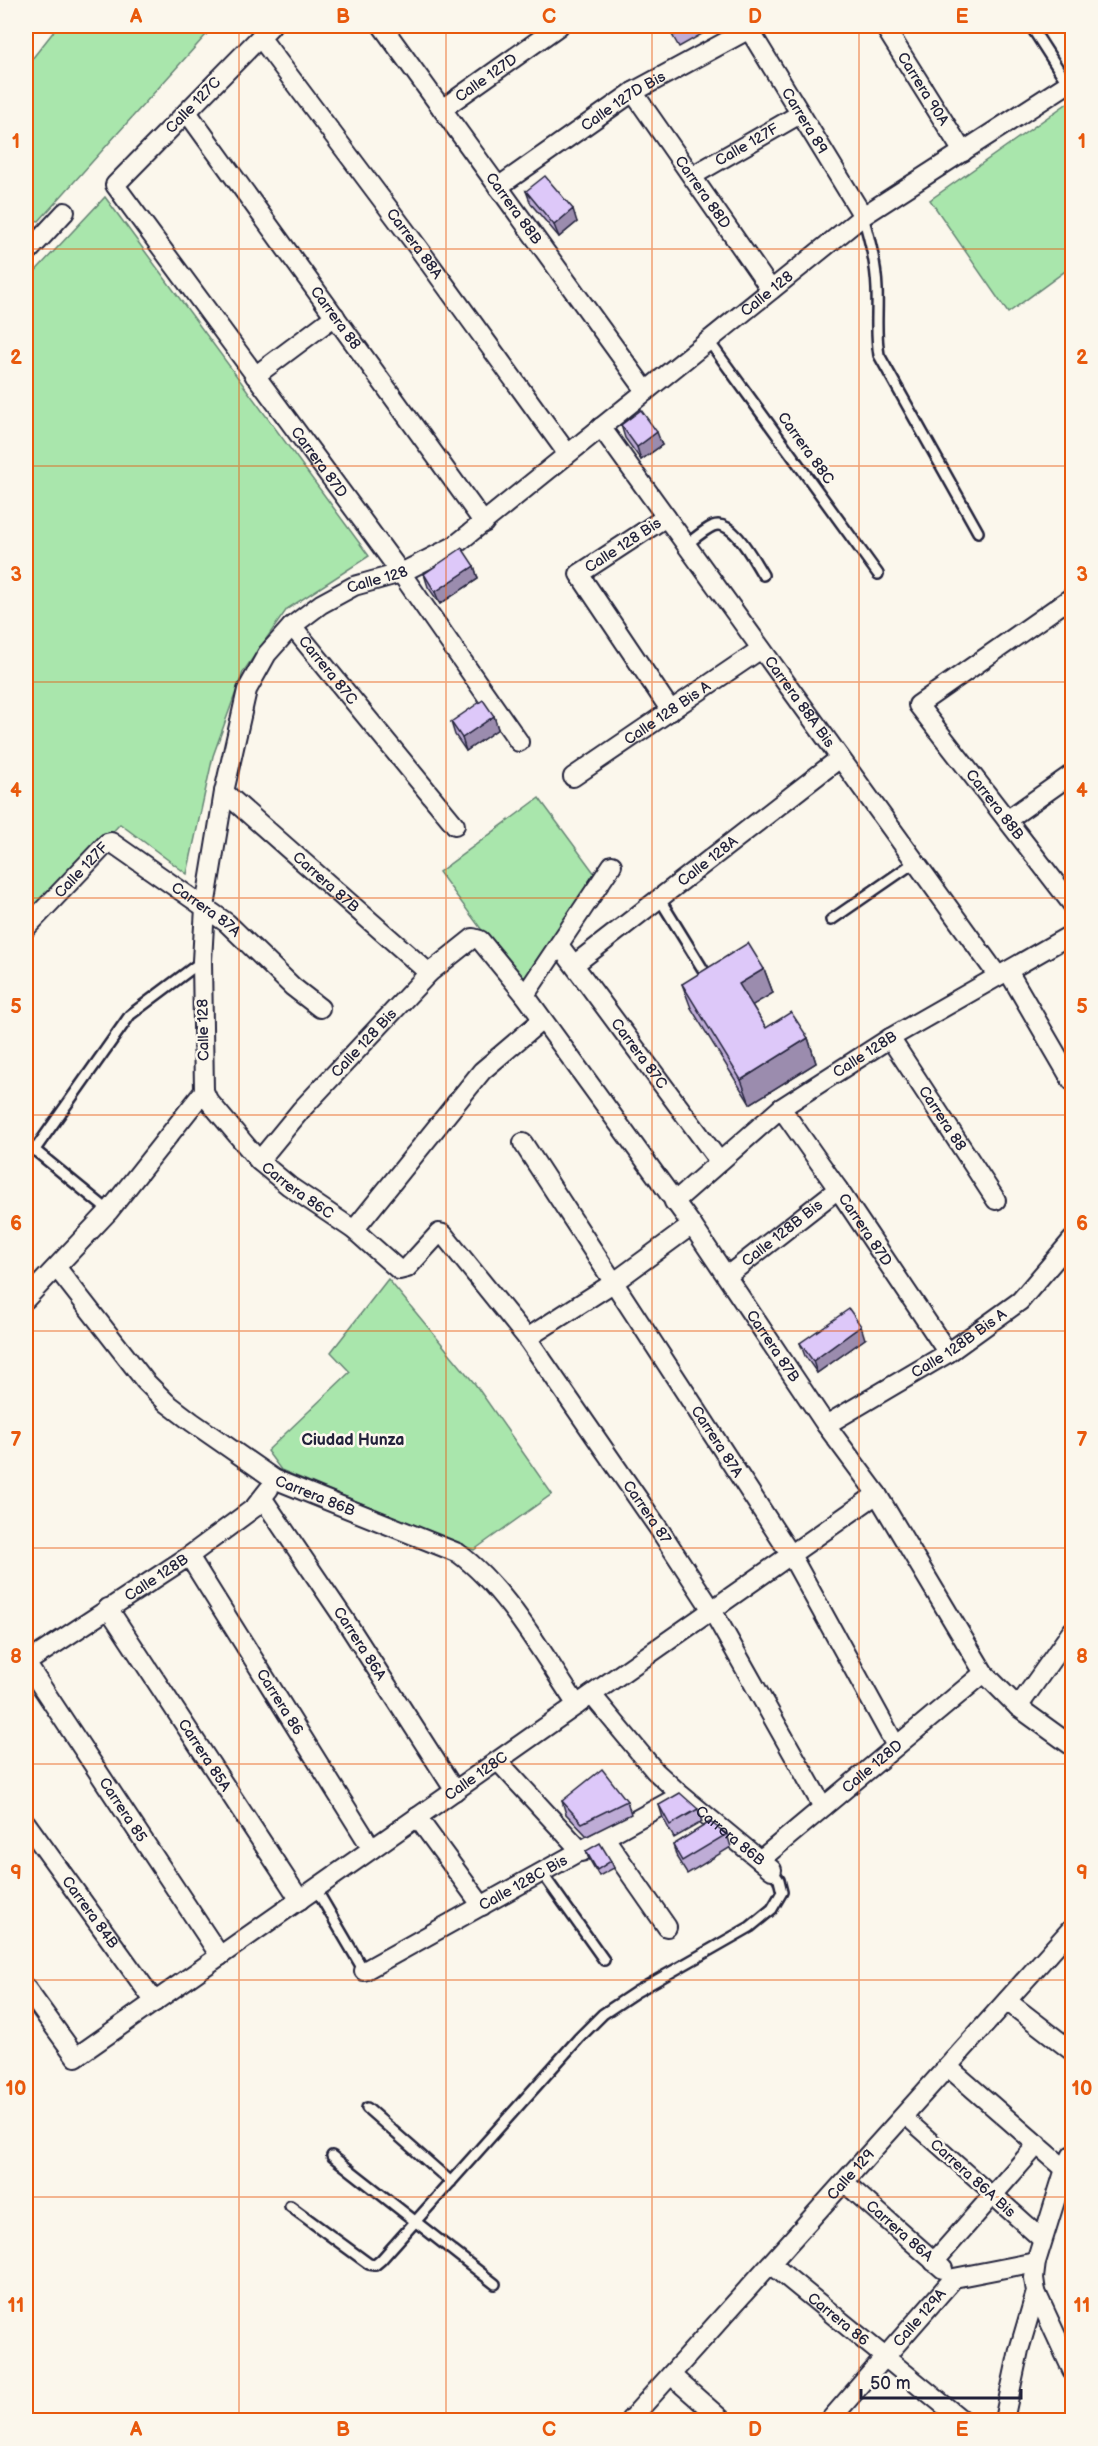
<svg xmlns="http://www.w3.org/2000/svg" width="1098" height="2446" font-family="'Balsamiq Sans',sans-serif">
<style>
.green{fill:#a9e6ac;stroke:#668474;stroke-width:1.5}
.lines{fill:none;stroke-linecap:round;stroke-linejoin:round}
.service-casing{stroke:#22223b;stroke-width:14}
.pedestrian-casing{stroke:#22223b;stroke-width:18}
.minor-casing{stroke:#22223b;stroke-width:22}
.service{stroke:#fbf7ec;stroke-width:9}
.pedestrian{stroke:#fbf7ec;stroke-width:14}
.minor{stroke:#fbf7ec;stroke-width:18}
.wall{fill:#beacd6;stroke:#22223b;stroke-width:1.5}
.shaded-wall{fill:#9b8cae;stroke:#22223b;stroke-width:1.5}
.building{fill:#ddc8f9;stroke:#22223b;stroke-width:1.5}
.grid{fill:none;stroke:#e8590c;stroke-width:1.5;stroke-opacity:0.55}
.labels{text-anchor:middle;stroke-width:5;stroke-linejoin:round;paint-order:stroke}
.street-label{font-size:15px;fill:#22223b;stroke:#fbf7ec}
.neighbourhood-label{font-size:16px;font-weight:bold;fill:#22223b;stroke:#fbf7ec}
.neatline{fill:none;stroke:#e8590c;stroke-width:2}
.grid-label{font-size:20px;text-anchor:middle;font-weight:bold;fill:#e8590c}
</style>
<rect width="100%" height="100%" fill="#fbf7ec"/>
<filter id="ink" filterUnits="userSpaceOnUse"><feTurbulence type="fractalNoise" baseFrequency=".0167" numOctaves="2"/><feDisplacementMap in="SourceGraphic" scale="12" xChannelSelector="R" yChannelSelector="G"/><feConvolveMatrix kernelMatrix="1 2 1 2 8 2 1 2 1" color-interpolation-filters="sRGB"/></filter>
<g filter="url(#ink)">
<path class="green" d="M58,26H214L39,221L26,219V55L32,59Z
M1072,100V266L1008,313L930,200Z
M105,197L369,556L287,609L243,672L213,756L187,874L120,824L26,925V281Z
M539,798L598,878L523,986L439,872Z
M388,1279L475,1384L552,1494L474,1550L281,1470L267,1451L350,1372L331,1352Z"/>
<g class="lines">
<defs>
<path id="service" d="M1032,28L1068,84
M863,216C870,241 876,263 877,289C878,312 875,332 879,355L978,532
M708,340L878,574
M686,545C694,539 704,530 713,526C733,518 754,561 763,575
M659,898L707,976
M831,920L915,862
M26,1143L109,1211
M34,1151L130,1015L202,961
M542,1873L604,1960
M316,1889L364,1971
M367,2108L451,2182
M332,2156L495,2284
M290,2206L369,2264L375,2265L381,2260L579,2038L603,2014L636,1992L750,1927L772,1909L782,1892L779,1880L772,1870"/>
<path id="pedestrian" d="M904,2116L993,2195"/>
<g id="minor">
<path id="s1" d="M271,26L115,185L401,573L519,742"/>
<path id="s2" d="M382,26L646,391"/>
<path id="s3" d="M747,26L863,216"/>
<path id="s4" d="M884,26L963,152"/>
<path id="s5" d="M260,37L419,249L567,453"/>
<path id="s6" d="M633,92L771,290"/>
<path id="s7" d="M442,109L559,26"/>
<path id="s8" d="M187,112L484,523"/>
<path id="s9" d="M692,176L800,114"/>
<path id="s10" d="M498,187L633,92L755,26"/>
<path d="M26,254L65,212"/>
<path d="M255,376L335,316"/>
<path id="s11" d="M601,427L998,976"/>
<path d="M666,517L579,574L671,711"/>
<path id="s12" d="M1072,597L918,705L1072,904"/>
<path id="s13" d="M292,626L455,825"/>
<path id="s14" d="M573,777L761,649"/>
<path id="s15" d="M224,792L429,973"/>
<path d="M1007,820L1072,774"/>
<path id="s16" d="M26,928L107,843L111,842L227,923L293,987L320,1008"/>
<path id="s17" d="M559,945L719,1161"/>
<path id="s18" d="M575,964L840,758"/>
<path d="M1008,971L1072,1081"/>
<path d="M525,995L612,865"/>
<path id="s19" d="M890,1038L996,1200"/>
<path id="s20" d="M204,1091L208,1100L259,1161L289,1186L354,1230L399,1270L407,1268L439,1233L443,1234L527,1338L659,1529L712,1610L823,1807"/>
<path id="s21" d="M781,1108L838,1189L948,1353"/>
<path id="s22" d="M523,1143L791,1555L896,1746"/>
<path id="s23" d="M259,1161L301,1110L429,973L473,938L480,940L525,995L692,1225L826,1425L877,1494L984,1673L1018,1707L1072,1746"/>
<path id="s24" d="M674,1202L781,1108L890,1038L1072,934"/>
<path d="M354,1230L482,1071L542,1020"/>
<path id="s25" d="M57,1268L145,1381L167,1403L192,1422L274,1479L458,1553C507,1589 543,1655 577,1705"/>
<path id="s26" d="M727,1276L838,1189"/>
<path id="s27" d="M26,1299L109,1211L204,1091L202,961L205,907L224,792L247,690L267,654L292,626L321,604L354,586L401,573L454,546L863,216L1072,81"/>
<path d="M527,1338L613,1283L692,1225"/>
<path id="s28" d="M826,1425L948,1353L1020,1301L1072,1240"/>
<path id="s29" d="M263,1499L345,1620L455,1791"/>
<path id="s30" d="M189,1556L372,1849"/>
<path id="s31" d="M108,1608L300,1900"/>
<path id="s32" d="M26,1663L220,1956"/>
<path id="s33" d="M26,1663L189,1556L254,1508L269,1489"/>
<path id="s34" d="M592,1695L655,1771L681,1795L772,1870"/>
<path d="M1018,1707L1072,1631"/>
<path d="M498,1761L582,1852"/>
<path d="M417,1817L482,1906"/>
<path id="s35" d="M26,1823L155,2002"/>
<path d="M605,1838L667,1927"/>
<path id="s36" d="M760,1860L984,1673"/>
<path id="s37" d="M364,1971L679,1796"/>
<path id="s38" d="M26,1988L76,2057L877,1494"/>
<path d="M1007,2001L1072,2051"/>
<path d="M948,2067L1065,2169"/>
<path id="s39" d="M844,2182L943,2269"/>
<path d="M993,2195L1042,2239"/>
<path d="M934,2262L1038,2144"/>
<path id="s40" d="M771,2264L962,2420"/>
<path d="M1036,2292L1072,2370"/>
<path d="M671,2375L722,2420"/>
<path id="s41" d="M630,2420L1072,1928"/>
<path id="s42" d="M830,2420L954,2278L1036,2262"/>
<path d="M1004,2420L1019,2350L1036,2292L1034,2278L1036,2262L1065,2169L1072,2155"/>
</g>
</defs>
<use href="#service" class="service-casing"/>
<use href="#pedestrian" class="pedestrian-casing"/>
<use href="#minor" class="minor-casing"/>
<use href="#service" class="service"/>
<use href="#pedestrian" class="pedestrian"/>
<use href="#minor" class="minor"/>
</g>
<path class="wall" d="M667,26H710L711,29L679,47Z
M526,191L577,222L559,237L531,204Z
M621,425L662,445L641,460L625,438Z
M474,566L478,579L440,604L428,587L424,574Z
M494,716L498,729L466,751L455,735L451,722Z
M764,969L773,993L752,1005L766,1028L808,1038L816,1063L750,1104L691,1008L682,984Z
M865,1339L817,1373L805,1356L800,1343Z
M562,1801H627L631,1814L587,1836L566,1814Z
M659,1805L698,1809L702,1822L674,1838L663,1818Z
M727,1834L731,1847L687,1874L677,1858L673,1845Z
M586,1851L611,1861L614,1868L599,1876L588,1857Z"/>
<path class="shaded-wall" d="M573,209L577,222L559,237L554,225Z
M657,432L662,445L641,460L637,447Z
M474,566L478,579L440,604L435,592Z
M494,716L498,729L466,751L462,738Z
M764,969L773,993L748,1008L739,984Z
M808,1038L816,1063L750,1104L741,1080Z
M861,1326L865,1339L817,1373L813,1361Z"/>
<path class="building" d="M669,26H691L675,35Z
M545,176L573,209L554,225L526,191Z
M641,410L657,432L637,447L621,425Z
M462,548L474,566L435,592L424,574Z
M483,700L494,716L462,738L451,722Z
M748,943L764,969L739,984L766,1028L791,1012L808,1038L741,1080L682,984Z
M849,1309L861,1326L813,1361L800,1343Z
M602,1769L627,1801L582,1823L562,1801Z
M680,1793L698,1809L670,1825L659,1805Z
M710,1822L727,1834L682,1861L673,1845Z
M600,1843L611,1861L597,1870L586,1851Z"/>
</g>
<path class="grid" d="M239,26V2420M446,26V2420M652,26V2420M859,26V2420M26,249H1072M26,466H1072M26,682H1072M26,898H1072M26,1115H1072M26,1331H1072M26,1548H1072M26,1764H1072M26,1980H1072M26,2197H1072"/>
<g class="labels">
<g class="street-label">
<text dy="5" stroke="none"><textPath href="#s7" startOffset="54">Calle 127D</textPath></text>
<text dy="5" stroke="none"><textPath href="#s4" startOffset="74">Carrera 90A</textPath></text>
<text dy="5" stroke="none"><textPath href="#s10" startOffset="152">Calle 127D Bis</textPath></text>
<text transform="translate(193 105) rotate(-46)" y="5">Calle 127C</text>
<text dy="5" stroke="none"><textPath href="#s3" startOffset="111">Carrera 89</textPath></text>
<text dy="5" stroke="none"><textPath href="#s9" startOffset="63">Calle 127F</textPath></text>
<text dy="5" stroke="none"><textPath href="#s6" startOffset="122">Carrera 88D</textPath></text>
<text dy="5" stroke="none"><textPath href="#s2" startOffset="225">Carrera 88B</textPath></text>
<text dy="5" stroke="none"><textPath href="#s5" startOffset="258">Carrera 88A</textPath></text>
<text dy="5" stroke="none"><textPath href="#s27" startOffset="1342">Calle 128</textPath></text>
<text dy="5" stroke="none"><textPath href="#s8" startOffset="254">Carrera 88</textPath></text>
<text transform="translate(806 448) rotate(54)" y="5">Carrera 88C</text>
<text dy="5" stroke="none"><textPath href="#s1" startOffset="567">Carrera 87D</textPath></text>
<text transform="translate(623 545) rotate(-33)" y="5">Calle 128 Bis</text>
<text dy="5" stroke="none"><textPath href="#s27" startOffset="856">Calle 128</textPath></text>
<text dy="5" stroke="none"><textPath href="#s13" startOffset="57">Carrera 87C</textPath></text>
<text dy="5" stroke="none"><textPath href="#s11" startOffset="339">Carrera 88A Bis</textPath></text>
<text dy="5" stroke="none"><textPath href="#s14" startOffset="114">Calle 128 Bis A</textPath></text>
<text dy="5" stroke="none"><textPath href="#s12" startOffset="314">Carrera 88B</textPath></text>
<text dy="5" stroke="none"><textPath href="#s18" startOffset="168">Calle 128A</textPath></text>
<text dy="5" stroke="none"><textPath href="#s16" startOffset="80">Calle 127F</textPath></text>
<text dy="5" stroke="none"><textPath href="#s15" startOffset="136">Carrera 87B</textPath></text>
<text dy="5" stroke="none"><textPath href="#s16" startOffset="238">Carrera 87A</textPath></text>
<text transform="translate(203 1030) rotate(-91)" y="5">Calle 128</text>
<text dy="5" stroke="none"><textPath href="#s23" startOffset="158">Calle 128 Bis</textPath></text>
<text dy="5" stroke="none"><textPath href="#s17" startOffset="135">Carrera 87C</textPath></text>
<text dy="5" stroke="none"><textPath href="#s24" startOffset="242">Calle 128B</textPath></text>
<text dy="5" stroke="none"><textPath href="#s19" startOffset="96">Carrera 88</textPath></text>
<text dy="5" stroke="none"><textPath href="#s20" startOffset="138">Carrera 86C</textPath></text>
<text dy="5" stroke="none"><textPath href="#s21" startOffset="148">Carrera 87D</textPath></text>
<text dy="5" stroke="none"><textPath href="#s26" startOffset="70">Calle 128B Bis</textPath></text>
<text dy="5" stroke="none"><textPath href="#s28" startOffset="156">Calle 128B Bis A</textPath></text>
<text dy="5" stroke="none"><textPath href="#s23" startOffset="818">Carrera 87B</textPath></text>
<text dy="5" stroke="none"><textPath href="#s22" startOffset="356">Carrera 87A</textPath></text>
<text dy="5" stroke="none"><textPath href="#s25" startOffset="350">Carrera 86B</textPath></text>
<text dy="5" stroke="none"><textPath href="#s20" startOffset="672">Carrera 87</textPath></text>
<text dy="5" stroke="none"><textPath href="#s33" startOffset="156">Calle 128B</textPath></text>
<text dy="5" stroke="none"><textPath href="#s29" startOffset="174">Carrera 86A</textPath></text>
<text dy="5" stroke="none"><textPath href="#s30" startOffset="172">Carrera 86</textPath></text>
<text dy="5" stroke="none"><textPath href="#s31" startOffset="176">Carrera 85A</textPath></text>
<text dy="5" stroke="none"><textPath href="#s36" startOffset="146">Calle 128D</textPath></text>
<text dy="5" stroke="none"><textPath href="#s38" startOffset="574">Calle 128C</textPath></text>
<text dy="5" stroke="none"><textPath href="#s32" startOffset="176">Carrera 85</textPath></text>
<text dy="5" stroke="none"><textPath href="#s34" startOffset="198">Carrera 86B</textPath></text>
<text dy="5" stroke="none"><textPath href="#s37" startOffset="182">Calle 128C Bis</textPath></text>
<text dy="5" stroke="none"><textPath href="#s35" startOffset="110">Carrera 84B</textPath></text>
<text dy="5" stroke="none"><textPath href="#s41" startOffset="330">Calle 129</textPath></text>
<text transform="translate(973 2178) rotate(42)" y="5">Carrera 86A Bis</text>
<text dy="5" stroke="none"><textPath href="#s39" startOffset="74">Carrera 86A</textPath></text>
<text dy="5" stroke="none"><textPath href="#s42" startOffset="136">Calle 129A</textPath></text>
<text dy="5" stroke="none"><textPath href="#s40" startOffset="87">Carrera 86</textPath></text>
</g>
<g class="neighbourhood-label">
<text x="353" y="1445">Ciudad Hunza</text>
</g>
</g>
<rect width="1098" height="2446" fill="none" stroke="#fbf7ec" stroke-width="66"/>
<path d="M861 2389v9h160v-9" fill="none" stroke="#22223b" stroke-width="3"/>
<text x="870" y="2389" font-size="18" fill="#22223b" stroke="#fbf7ec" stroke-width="4.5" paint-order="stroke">50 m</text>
<rect x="33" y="33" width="1032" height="2380" class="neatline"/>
<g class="grid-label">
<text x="136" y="23">A</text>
<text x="343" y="23">B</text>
<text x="549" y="23">C</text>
<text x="755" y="23">D</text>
<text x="962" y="23">E</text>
<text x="16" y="148">1</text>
<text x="1082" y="148">1</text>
<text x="16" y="364">2</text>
<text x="1082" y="364">2</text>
<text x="16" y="581">3</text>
<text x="1082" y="581">3</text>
<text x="16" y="797">4</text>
<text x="1082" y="797">4</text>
<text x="16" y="1013">5</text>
<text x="1082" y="1013">5</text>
<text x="16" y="1230">6</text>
<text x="1082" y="1230">6</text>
<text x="16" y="1446">7</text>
<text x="1082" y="1446">7</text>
<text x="16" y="1663">8</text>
<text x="1082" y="1663">8</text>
<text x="16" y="1879">9</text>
<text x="1082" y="1879">9</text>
<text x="16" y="2095">10</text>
<text x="1082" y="2095">10</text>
<text x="16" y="2312">11</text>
<text x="1082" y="2312">11</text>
<text x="136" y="2436">A</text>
<text x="343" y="2436">B</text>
<text x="549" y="2436">C</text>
<text x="755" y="2436">D</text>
<text x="962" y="2436">E</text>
</g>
</svg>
